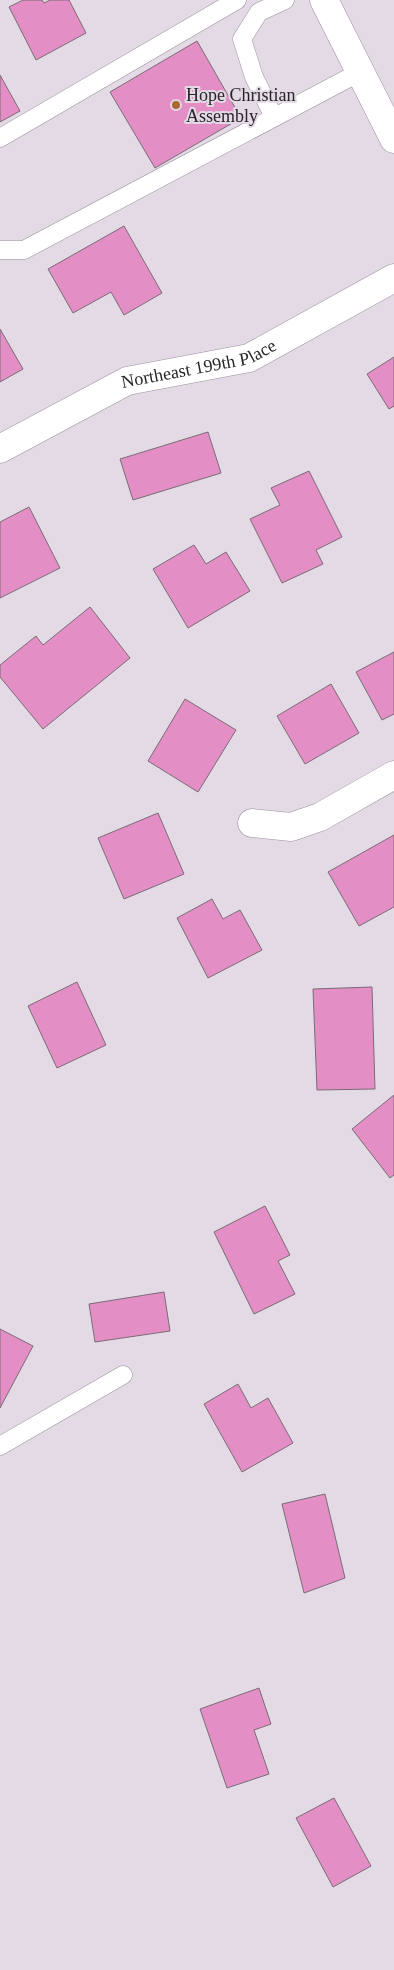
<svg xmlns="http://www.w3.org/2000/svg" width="394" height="1970" font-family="Georgia,serif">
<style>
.building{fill:#e38fc6;stroke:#796c74}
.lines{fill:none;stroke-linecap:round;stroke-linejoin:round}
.lane-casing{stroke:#9a909c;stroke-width:19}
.street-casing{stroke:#9a909c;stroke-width:29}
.secondary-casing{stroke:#9a909c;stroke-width:29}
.lane{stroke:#fff;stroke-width:18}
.street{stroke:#fff;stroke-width:28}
.secondary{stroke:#fff;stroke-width:28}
.poi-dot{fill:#a86931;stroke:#e4dae6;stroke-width:2}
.labels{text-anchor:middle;stroke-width:4;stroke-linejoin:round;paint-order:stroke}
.poi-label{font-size:18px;fill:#282428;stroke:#e4dae6;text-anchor:start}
.street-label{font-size:18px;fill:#282428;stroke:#e4dae6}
</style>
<rect width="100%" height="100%" fill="#e4dae6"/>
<path class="building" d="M23,0H42L44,3L50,0H69L86,33L36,60L9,7Z
M197,41L241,118L155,168L110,92Z
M0,75L20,111L0,122Z
M124,226L162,293L124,315L111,292L73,313L48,269Z
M0,329L23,369L0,382Z
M394,357V406L389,409L367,374Z
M208,432L221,473L133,500L120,459Z
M309,471L342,537L316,550L323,564L282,583L250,519L280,505L271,488Z
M29,507L60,568L0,598V522Z
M194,545L206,564L226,552L250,591L188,628L153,569Z
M90,607L130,658L43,729L0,677V665L36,636L43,645Z
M394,652V714L382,720L356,672Z
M331,684L359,733L305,764L277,716Z
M185,699L236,730L198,792L148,761Z
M158,813L184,874L124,899L98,838Z
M394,835V907L359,926L328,872Z
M212,899L223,919L240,910L262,950L208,978L177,918Z
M77,982L106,1045L57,1068L28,1006Z
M372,987L375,1089L317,1090L313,989Z
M394,1095V1175L390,1178L352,1129Z
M265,1206L290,1255L278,1261L295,1294L254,1314L214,1232Z
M164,1292L170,1331L95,1342L89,1304Z
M0,1329L33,1346L0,1408Z
M238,1384L251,1408L268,1398L293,1443L242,1472L204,1404Z
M325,1494L345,1578L304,1593L282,1504Z
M259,1688L271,1724L254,1730L269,1774L227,1788L200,1709Z
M334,1798L371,1866L333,1887L296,1818Z"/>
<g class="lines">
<defs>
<path id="lane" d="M274,117L254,77L242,39L259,12L285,0
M0,138L237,0
M0,250H24L360,72
M0,1446L123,1375"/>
<g id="street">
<path id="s1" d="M0,449L127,381L249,358L394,278"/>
<path d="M252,823L291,827L320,817L394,775"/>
</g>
<path id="secondary" d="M324,0L394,139"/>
</defs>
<use href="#lane" class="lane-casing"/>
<use href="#street" class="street-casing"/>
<use href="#secondary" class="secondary-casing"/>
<use href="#lane" class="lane"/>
<use href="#street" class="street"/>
<use href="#secondary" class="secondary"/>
</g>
<circle class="poi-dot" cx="176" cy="105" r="5"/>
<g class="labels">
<g class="poi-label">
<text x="186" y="101">Hope Christian<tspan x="186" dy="21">Assembly</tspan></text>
</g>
<g class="street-label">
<text dy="6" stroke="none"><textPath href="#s1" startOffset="218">Northeast 199th Place</textPath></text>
</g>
</g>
</svg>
